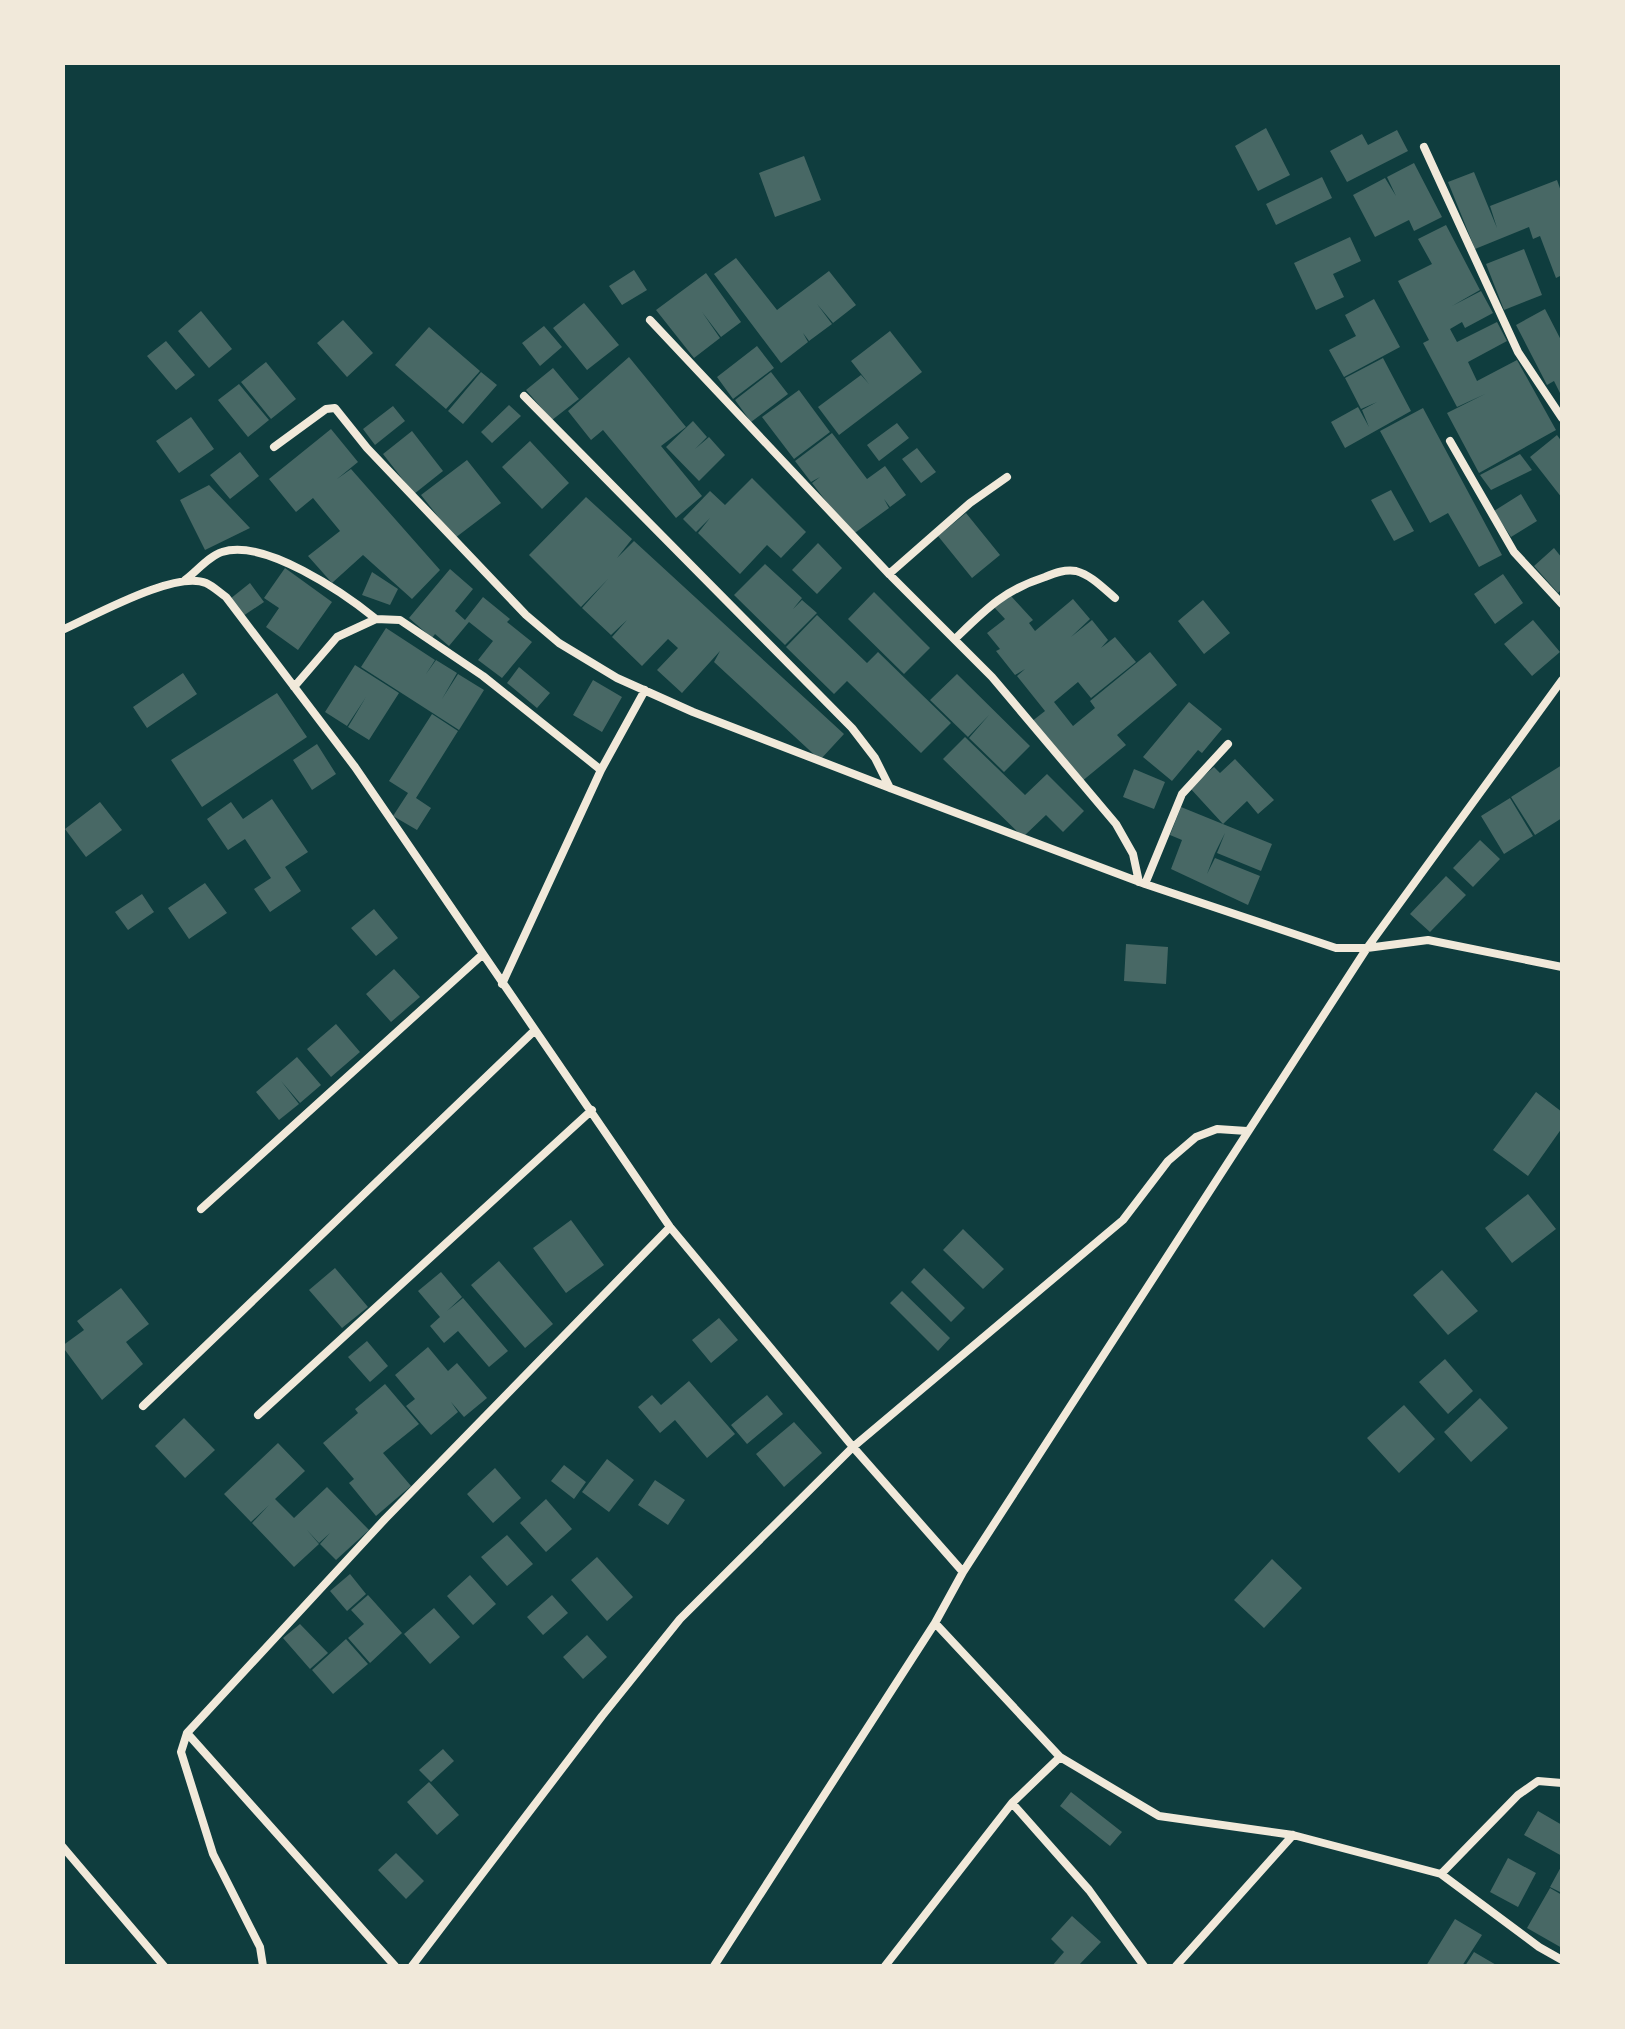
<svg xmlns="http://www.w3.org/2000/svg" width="1625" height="2029" font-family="'Source Sans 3',sans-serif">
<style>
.building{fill:#486865}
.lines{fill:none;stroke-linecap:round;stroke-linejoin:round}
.minor{stroke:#f1e9da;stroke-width:8}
</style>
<rect width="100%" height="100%" fill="#0f3d3e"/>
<path class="building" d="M1266,128L1290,175L1258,191L1235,146Z
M1397,130L1408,151L1347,182L1330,151L1362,134L1368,145Z
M804,156L821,200L775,217L759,173Z
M1414,163L1442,217L1414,231L1409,220L1375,237L1353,195L1385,178L1396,196L1387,177Z
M1474,172L1497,228L1490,206L1557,180L1562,194V275L1556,278L1540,236L1533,239L1529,227L1475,249L1448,182Z
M1322,177L1332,198L1276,225L1266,204Z
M1446,225L1480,290L1452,306L1481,291L1493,313L1465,328L1462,322L1450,329L1457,342L1497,322L1507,341L1468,362L1477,381L1517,360L1556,430L1479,473L1447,413L1485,394L1457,407L1423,343L1429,340L1398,281L1432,264L1418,239Z
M1350,237L1361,261L1333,274L1344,297L1316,310L1294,263Z
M1524,249L1542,295L1504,310L1486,264Z
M736,258L777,310L829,271L856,305L833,323L817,304L832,324L809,341L803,333L808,342L781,363L714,274Z
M634,270L647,290L622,305L609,286Z
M706,273L741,322L721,337L702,312L720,338L694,358L656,310Z
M1374,299L1400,347L1344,377L1329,350L1356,336L1345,315Z
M584,303L619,345L587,370L553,328Z
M1545,309L1562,342V397L1554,381L1547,385L1516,325Z
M201,311L232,349L209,368L178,331Z
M343,320L373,353L347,377L317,343Z
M544,326L562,347L540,366L522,343Z
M429,327L480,371L446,409L395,365Z
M890,331L922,372L839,435L818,407L861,375L869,384L851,361Z
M166,341L195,375L176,390L147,356Z
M757,346L774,368L733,399L717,377Z
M629,357L686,427L661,446L702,496L676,518L603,430L591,440L568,411Z
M1383,358L1411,411L1345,448L1331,422L1358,407L1369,427L1362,410L1377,402L1361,409L1345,378Z
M266,362L296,399L271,419L241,382Z
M553,368L579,399L552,420L526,390Z
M481,372L497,385L463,424L448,411Z
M771,372L788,394L751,422L735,400Z
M239,384L269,420L248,437L218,400Z
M799,390L830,432L794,459L762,417Z
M509,405L521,416L492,443L481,432Z
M393,406L405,421L375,445L363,429Z
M1423,408L1502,555L1479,567L1448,513L1430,523L1380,431Z
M191,417L214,449L179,473L156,441Z
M693,421L707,437L695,449L709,437L725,455L699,481L666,447Z
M897,423L909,438L879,461L867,445Z
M331,429L358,462L337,479L351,469L440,570L412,599L363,555L332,583L308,556L340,531L313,498L296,512L269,479Z
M412,431L443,471L414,494L383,454Z
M832,433L867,479L885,466L906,495L890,507L884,499L889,508L852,535L812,483L820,477L811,482L795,461Z
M1557,435L1562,442V498L1530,457Z
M530,441L569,483L542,509L502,467Z
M917,448L936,472L921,483L902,459Z
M240,452L259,476L230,499L210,475Z
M1520,454L1532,470L1491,490L1480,475Z
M467,460L501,503L455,538L421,495Z
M752,478L806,532L781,558L767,545L740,574L698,533L710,518L696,532L683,519L710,491L725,505Z
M209,485L250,528L205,550L180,500Z
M1391,490L1414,531L1394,541L1371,500Z
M1521,494L1537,521L1511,537L1494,511Z
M586,497L632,539L617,558L634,541L844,734L820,760L714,662L720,651L682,693L657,670L678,648L668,639L642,666L612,637L627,620L611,635L582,608L608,579L581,607L529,555Z
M966,513L1000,555L972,578L938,536Z
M818,543L842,568L817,594L792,570Z
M1554,548L1562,558V589L1558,593L1534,566Z
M765,564L802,598L793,609L802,600L817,613L785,645L734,595Z
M285,568L332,602L298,650L266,627L279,608L264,598Z
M450,569L473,589L455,611L465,620L483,597L510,619L507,622L532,642L502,678L478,660L493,641L469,622L449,646L435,634L432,638L409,618Z
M372,572L398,589L390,605L362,595Z
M1503,574L1523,603L1495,624L1474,594Z
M250,583L264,602L243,616L230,599Z
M874,592L930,648L904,674L848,619Z
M1011,596L1033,620L1029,623L1035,631L1073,599L1090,619L1071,637L1092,620L1108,640L1101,648L1115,637L1136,662L1091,698L1078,682L1054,702L1073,726L1095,708L1090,701L1150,652L1177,685L1117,735L1126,745L1081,782L1031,722L1045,711L1017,676L1025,669L1015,675L996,651L1000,649L987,633L1005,619L994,607Z
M1203,600L1230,633L1204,654L1178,621Z
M817,615L867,663L878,652L951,723L921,753L847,681L834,694L786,647Z
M1533,620L1560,652L1532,676L1504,644Z
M386,628L435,660L426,674L436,660L457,673L442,699L458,674L484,690L459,730L361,667Z
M355,665L399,693L369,740L348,727L366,697L347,726L325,712Z
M519,667L550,693L537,708L507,683Z
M183,673L197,694L147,728L133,707Z
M957,674L1030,746L1004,772L969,738L989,715L968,737L930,700Z
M593,680L622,697L602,732L573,715Z
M277,693L307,737L202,807L171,760Z
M1189,702L1222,729L1202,753L1198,750L1172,781L1143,757Z
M432,714L458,731L416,798L431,808L417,830L393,816L408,793L389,781Z
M965,737L1025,795L1047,774L1084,811L1063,832L1046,815L1023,837L943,759Z
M317,744L336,774L312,790L293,760Z
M1235,759L1274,800L1258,814L1247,801L1223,824L1190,788L1214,767L1220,773Z
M1562,765V818L1535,835L1511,797Z
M1134,769L1165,782L1154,809L1123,797Z
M1510,798L1533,836L1504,854L1481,816Z
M272,799L308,852L285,867L301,891L270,912L254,889L271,878L245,839L228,850L207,819L231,802L243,819Z
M100,802L122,830L86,857L65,829Z
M1181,807L1272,844L1261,871L1217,853L1225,833L1215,853L1207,874L1215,858L1260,876L1248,905L1171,869L1182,840L1170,835Z
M1480,840L1500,859L1473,887L1453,868Z
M1446,876L1466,895L1430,932L1410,914Z
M205,883L227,913L189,939L168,908Z
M142,894L154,912L128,930L115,912Z
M374,909L398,938L376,956L351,928Z
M1126,944L1168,947L1166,984L1124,981Z
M394,969L420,997L391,1022L366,994Z
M336,1024L360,1052L331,1077L307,1049Z
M297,1057L321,1085L300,1103L281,1081L299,1104L279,1120L256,1092Z
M1536,1092L1562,1112V1128L1528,1176L1493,1150Z
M1528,1194L1556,1229L1512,1263L1485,1228Z
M571,1220L604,1265L566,1293L533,1248Z
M963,1229L1004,1269L983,1289L943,1250Z
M499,1261L553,1324L525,1348L471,1285Z
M335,1268L368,1307L342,1328L309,1290Z
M924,1268L965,1308L951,1322L911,1282Z
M1442,1270L1478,1311L1448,1335L1413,1295Z
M441,1272L462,1297L447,1311L463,1298L508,1351L489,1367L458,1331L444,1343L430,1326L440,1317L418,1291Z
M121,1288L149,1324L126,1342L143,1364L102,1400L62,1346L84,1330L77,1321Z
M902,1291L950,1338L938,1351L890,1303Z
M719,1318L738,1340L711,1363L692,1340Z
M367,1341L388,1366L370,1382L348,1357Z
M428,1347L448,1371L457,1363L487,1398L464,1417L451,1402L458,1412L431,1435L406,1406L415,1399L395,1375Z
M1445,1359L1473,1391L1448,1414L1419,1382Z
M689,1381L735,1434L707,1458L675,1420L660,1433L638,1407L652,1395L661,1405Z
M385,1384L419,1424L383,1453L411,1486L376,1516L349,1483L354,1479L323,1443L358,1413L355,1409Z
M767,1395L783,1414L747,1444L731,1425Z
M1480,1398L1508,1428L1471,1462L1444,1432Z
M1404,1405L1435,1439L1399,1473L1367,1438Z
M184,1418L215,1450L185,1478L155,1446Z
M794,1422L822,1453L784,1487L756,1454Z
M278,1443L305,1471L275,1499L294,1518L327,1487L369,1530L336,1560L320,1544L330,1533L319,1543L307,1530L319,1544L294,1567L252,1523L269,1505L251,1522L224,1494Z
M607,1459L634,1480L609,1512L582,1492Z
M564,1465L586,1482L574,1499L551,1481Z
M495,1468L521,1498L493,1523L467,1494Z
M655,1480L685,1500L668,1525L638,1505Z
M546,1499L572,1529L546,1552L520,1523Z
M507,1535L533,1564L507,1586L481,1557Z
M597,1557L633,1597L607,1621L571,1580Z
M1272,1559L1302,1588L1264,1628L1234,1600Z
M350,1574L366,1594L347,1611L330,1591Z
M470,1575L496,1604L473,1625L447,1596Z
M368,1595L402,1633L370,1663L348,1638L364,1624L351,1610Z
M552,1595L568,1613L543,1635L527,1617Z
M434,1608L460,1637L430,1664L404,1634Z
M300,1624L328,1653L310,1669L283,1638Z
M587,1635L607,1657L583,1679L563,1657Z
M346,1639L368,1664L333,1694L312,1670Z
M443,1749L454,1761L431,1782L419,1770Z
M429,1782L459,1815L437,1835L407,1802Z
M1071,1792L1122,1832L1110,1846L1060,1806Z
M1538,1811L1562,1825V1856L1524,1835Z
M396,1853L424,1881L406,1899L378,1870Z
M1508,1858L1536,1873L1518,1907L1490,1892Z
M1562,1865V1893L1550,1887Z
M1550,1888L1562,1895V1948L1527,1928Z
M1072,1916L1101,1942L1078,1966H1052L1064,1952L1051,1939Z
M1455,1919L1482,1935L1462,1966H1426Z
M1474,1952L1498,1966H1465Z"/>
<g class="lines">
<path class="minor" d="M1424,147L1518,352L1562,418
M650,320L889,574L992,677L1116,824L1133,854L1139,882
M524,396L852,728L875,758L890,788
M1450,441L1514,552L1562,604
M274,447L326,409L335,408L367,448L526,615L559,643L617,678L693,712L890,788L1145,884L1336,948H1367L1428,940L1562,967
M889,574L970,503L1007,477
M185,580C196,572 209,556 222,552C264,538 344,593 376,619
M62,630C94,616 175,570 206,583C213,586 220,593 226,597L355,767L670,1227L853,1447L963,1572
M955,639C985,610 1004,590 1045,577C1055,573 1065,569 1076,571C1091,575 1103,588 1115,598
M294,687L337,637L376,619L400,620L483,676L601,770
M1145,884L1182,794L1228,744
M502,984L601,770L645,690
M201,1209L482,955
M143,1406L534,1031
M258,1415L592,1110
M935,1623L1060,1757L1159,1816L1293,1835L1441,1874L1539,1947L1562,1960
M187,1733L395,1966
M1012,1803L1089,1890L1144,1966
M62,1846L164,1966
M1441,1874L1518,1795L1538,1781L1562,1783
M263,1966L260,1947L213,1854L181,1752L187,1733L385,1519L670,1227
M412,1966L602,1716L680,1619L853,1447L1123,1220L1168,1161L1196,1137L1217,1129L1247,1131
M714,1966L935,1623L963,1572L1367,948L1562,680
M885,1966L1012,1803L1060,1757
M1176,1966L1293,1835"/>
</g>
<rect width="1625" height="2029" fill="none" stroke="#f1e9da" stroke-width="130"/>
</svg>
